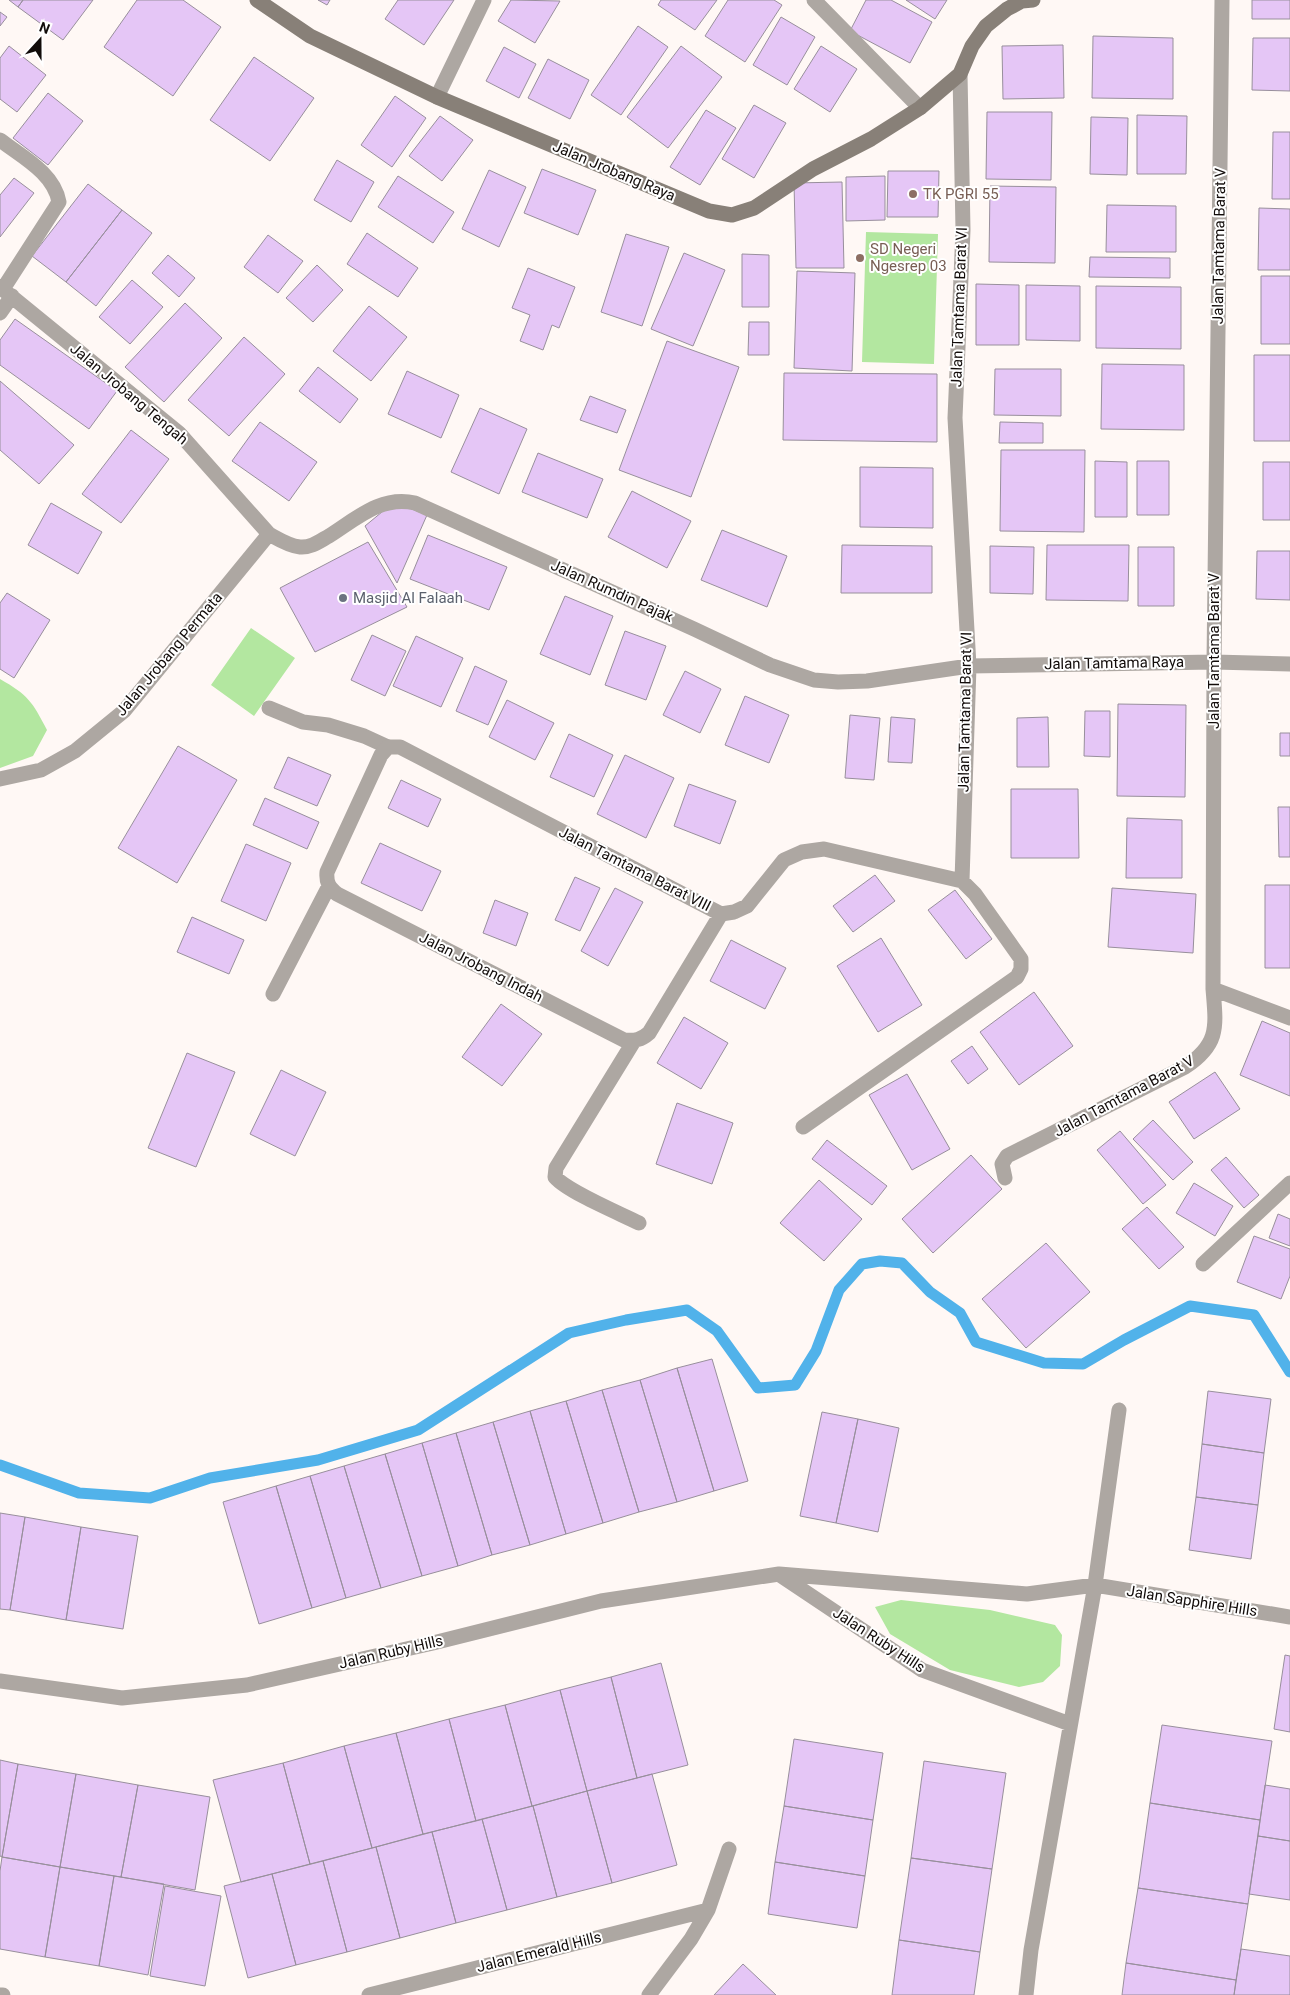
<svg xmlns="http://www.w3.org/2000/svg" width="1290" height="1995" font-family="Roboto,sans-serif">
<style>
.green{fill:#b3e7a0}
.lines{fill:none;stroke-linecap:round;stroke-linejoin:round}
.stream{stroke:#51b2ea;stroke-width:11}
.building{fill:#e5c6f6;stroke:#988f9c}
.lane{stroke:#ada7a2;stroke-width:15}
.street{stroke:#ada7a2;stroke-width:15}
.secondary{stroke:#888078;stroke-width:15}
.education-dot{fill:#8d6e63;stroke:#fff;stroke-width:2}
.worship-dot{fill:#6b7280;stroke:#fff;stroke-width:2}
.labels{text-anchor:middle;stroke-width:4;stroke-linejoin:round;paint-order:stroke}
.street-label{font-size:15px;fill:#120c0a;stroke:#fff}
.education-label{font-size:15px;fill:#785e54;stroke:#fff;text-anchor:start}
.worship-label{font-size:15px;fill:#5b616d;stroke:#fff;text-anchor:start}
</style>
<rect width="100%" height="100%" fill="#fff8f5"/>
<path class="green" d="M866,232L938,234L934,364L862,362Z
M251,628L295,658L254,716L211,685Z
M0,679C28,695 32,701 47,730L33,756L0,768Z
M901,1600L990,1610L1055,1625L1062,1635L1060,1666L1043,1682L1019,1687L950,1670L890,1634L875,1607Z"/>
<g class="lines">
<path class="stream" d="M0,1465L79,1493L150,1498L210,1478L318,1460L418,1430L569,1333L626,1320L687,1310L717,1331L758,1388L795,1385L816,1351L839,1290L862,1264L880,1261L902,1263L930,1292L960,1313L976,1342L1044,1363L1083,1364L1124,1340L1190,1306L1254,1315L1290,1372"/>
</g>
<path class="building" d="M9,0H23L18,7Z
M23,0H93L63,40L18,7Z
M137,0H183L221,27L173,96L104,47Z
M318,0H330L327,5Z
M398,0H454L424,45L385,19Z
M511,0L560,1L535,43L498,21Z
M661,0H717L695,30L658,5Z
M728,0H774L782,5L745,62L705,36Z
M866,0H891L932,22L910,63L850,31Z
M906,0H947L935,19Z
M1252,0H1290V19H1252Z
M0,12L7,17L0,26Z
M781,17L815,37L787,85L753,65Z
M638,26L668,47L621,115L591,95Z
M1093,36L1173,38V99L1092,98Z
M1253,38H1290V91L1252,90Z
M1063,45L1064,98L1003,99L1002,46Z
M9,46L46,75L17,112L0,99V58Z
M681,46L722,77L668,148L627,117Z
M821,46L857,69L830,112L794,89Z
M504,47L536,64L519,98L486,81Z
M254,57L314,98L270,161L210,120Z
M548,59L589,80L570,119L528,98Z
M48,93L83,121L48,165L13,138Z
M395,96L426,118L392,167L361,145Z
M754,105L786,123L754,178L722,159Z
M706,110L736,128L700,185L670,167Z
M987,112H1052L1051,180L986,179Z
M1137,115L1187,116L1186,174H1137Z
M440,116L473,140L442,181L409,156Z
M1091,117L1128,118L1127,175L1090,174Z
M1273,132H1290V199H1272Z
M337,160L374,182L351,222L314,200Z
M542,169L596,190L578,235L524,213Z
M489,170L526,187L499,247L462,229Z
M888,171H939L938,217H887Z
M398,176L454,212L433,243L378,207Z
M885,176V220L846,221V177Z
M14,178L34,193L0,237V195Z
M842,182L844,268H796L794,183Z
M88,184L122,210L66,282L32,256Z
M990,186L1056,187L1055,263L989,262Z
M1107,205L1176,206V252H1106Z
M1259,208L1290,209V270H1258Z
M122,210L152,233L96,306L66,282Z
M367,233L418,268L398,297L347,264Z
M626,234L669,247L642,326L601,312Z
M268,235L303,261L278,293L244,267Z
M684,253L725,270L693,346L651,329Z
M742,254L769,255V307H742Z
M168,255L195,278L179,297L152,273Z
M1090,257L1170,258V278L1089,277Z
M317,265L343,290L313,322L286,298Z
M528,268L575,287L559,328L552,325L543,350L520,341L530,315L512,308Z
M797,271L855,273L852,371L794,368Z
M1261,276H1290V344H1261Z
M132,280L163,307L130,344L99,317Z
M976,284L1019,285V345H976Z
M1026,285L1080,286V341L1026,340Z
M1096,286L1181,287V349L1096,348Z
M185,303L222,338L164,402L125,367Z
M369,306L407,337L371,381L333,351Z
M15,319L117,391L89,429L0,365V340Z
M749,322H769V355H748Z
M244,337L285,374L229,436L188,400Z
M667,341L739,367L691,497L619,470Z
M1254,355H1290V441H1254Z
M1102,364L1184,365V430L1101,429Z
M318,367L358,399L340,423L299,391Z
M995,369H1061V416L994,415Z
M407,371L459,395L441,438L388,414Z
M784,373L937,374V442L783,440Z
M0,381L74,445L39,484L0,450Z
M590,396L626,410L617,433L580,420Z
M480,408L527,429L499,494L451,472Z
M260,422L317,462L289,501L232,461Z
M1000,422L1043,423V443H999Z
M131,430L169,459L121,523L82,494Z
M1001,450H1085L1084,532L1000,531Z
M538,453L603,479L587,518L522,492Z
M1095,461L1127,462V517H1095Z
M1137,461H1169V515H1137Z
M1263,462H1290V520H1263Z
M860,467L933,468V528L860,527Z
M632,491L691,521L667,568L608,537Z
M394,502L427,515L397,583L365,526Z
M51,503L102,532L78,574L28,545Z
M722,530L787,556L767,607L701,580Z
M428,535L507,567L489,610L410,579Z
M368,542L407,607L315,652L280,588Z
M842,545L932,546V593H841Z
M1047,545H1129L1128,601L1046,600Z
M990,546L1034,547L1033,594L990,593Z
M1138,547H1174V606H1138Z
M1257,551H1290V600L1256,599Z
M7,593L50,620L14,678L0,669V603Z
M565,596L613,616L590,675L540,654Z
M625,631L666,646L646,700L605,685Z
M372,635L406,651L385,696L351,680Z
M416,636L463,658L441,707L393,686Z
M475,666L507,681L488,725L456,711Z
M685,671L721,689L700,733L663,715Z
M745,696L789,715L769,763L725,745Z
M507,700L554,723L535,760L489,737Z
M1118,704L1186,705L1185,797L1117,796Z
M1085,711H1110V757L1084,756Z
M850,715L880,718L874,780L845,778Z
M891,717L915,719L912,763L888,762Z
M1048,717L1049,767H1017V718Z
M1280,733H1290V756H1280Z
M569,734L613,755L594,797L550,777Z
M178,746L237,780L177,883L118,848Z
M625,755L674,778L646,838L597,814Z
M288,757L331,775L317,806L274,788Z
M401,780L441,799L428,827L388,808Z
M689,784L736,801L720,844L674,826Z
M1011,789H1078L1079,858H1011Z
M265,798L319,822L307,849L253,825Z
M1278,807H1290V857H1279Z
M1127,818L1182,820V878H1126Z
M380,843L441,871L422,911L361,883Z
M246,844L291,863L266,921L221,901Z
M875,875L895,901L853,932L833,906Z
M575,877L600,888L580,931L555,920Z
M1265,885H1290V968H1265Z
M615,888L643,902L608,966L581,951Z
M1112,888L1196,894L1193,953L1108,947Z
M955,890L992,939L966,959L928,910Z
M495,900L528,913L516,946L483,933Z
M192,917L244,940L229,974L177,952Z
M881,938L922,1005L878,1032L837,966Z
M731,940L786,968L765,1009L710,981Z
M1034,992L1073,1046L1019,1085L980,1032Z
M501,1004L542,1034L502,1086L462,1057Z
M684,1017L728,1043L701,1089L657,1063Z
M1262,1021L1290,1033V1096L1240,1075Z
M972,1046L988,1069L968,1084L951,1061Z
M187,1053L235,1072L196,1167L148,1148Z
M281,1070L326,1092L295,1156L250,1134Z
M1215,1072L1240,1109L1194,1139L1169,1102Z
M907,1074L950,1149L912,1170L869,1095Z
M677,1103L733,1123L712,1184L656,1164Z
M1153,1120L1193,1162L1173,1180L1133,1139Z
M1120,1131L1166,1185L1143,1204L1097,1150Z
M827,1140L887,1186L872,1205L812,1159Z
M971,1155L1002,1189L933,1253L902,1219Z
M1226,1157L1259,1195L1244,1208L1211,1170Z
M819,1180L862,1219L824,1261L780,1223Z
M1194,1183L1233,1206L1215,1236L1176,1213Z
M1147,1207L1184,1247L1159,1269L1122,1229Z
M1278,1214L1290,1219V1246L1269,1238Z
M1254,1236L1290,1249V1276L1281,1299L1237,1282Z
M1046,1243L1090,1292L1026,1348L982,1299Z
M712,1359L748,1481L714,1491L677,1368Z
M677,1368L714,1491L677,1502L640,1380Z
M640,1380L677,1502L639,1512L602,1390Z
M602,1390L639,1512L603,1523L566,1401Z
M1208,1391L1271,1399L1264,1453L1202,1444Z
M566,1401L603,1523L566,1534L530,1411Z
M530,1411L566,1534L530,1545L493,1422Z
M822,1412L858,1419L836,1523L800,1516Z
M858,1419L899,1428L878,1532L836,1523Z
M493,1422L530,1545L492,1555L456,1433Z
M456,1433L492,1555L458,1566L422,1443Z
M422,1443L458,1566L422,1576L385,1454Z
M1202,1444L1264,1453L1258,1505L1196,1497Z
M385,1454L422,1576L381,1588L344,1466Z
M344,1466L381,1588L346,1598L310,1476Z
M310,1476L346,1598L312,1608L276,1486Z
M276,1486L312,1608L259,1624L223,1502Z
M1196,1497L1258,1505L1251,1559L1189,1550Z
M0,1513L25,1517L10,1610L0,1609Z
M25,1517L81,1527L66,1620L10,1610Z
M81,1527L138,1536L123,1629L66,1620Z
M1285,1655L1290,1656V1732L1274,1729Z
M661,1663L688,1765L637,1778L611,1677Z
M611,1677L637,1778L587,1791L560,1690Z
M560,1690L587,1791L532,1806L505,1705Z
M505,1705L532,1806L476,1821L449,1719Z
M449,1719L476,1821L423,1834L396,1733Z
M1162,1725L1272,1741L1260,1820L1150,1803Z
M396,1733L423,1834L372,1848L344,1746Z
M794,1739L883,1753L873,1820L784,1806Z
M344,1746L372,1848L310,1864L283,1763Z
M0,1760L18,1764L2,1857L0,1856Z
M924,1761L1006,1773L992,1869L911,1858Z
M283,1763L310,1864L241,1882L213,1780Z
M18,1764L76,1774L60,1867L2,1857Z
M76,1774L138,1785L121,1877L60,1867Z
M652,1774L677,1865L612,1883L587,1791Z
M138,1785L210,1797L195,1890L121,1877Z
M1265,1785L1290,1789V1841L1258,1836Z
M587,1791L612,1883L557,1897L533,1806Z
M1150,1803L1260,1820L1248,1904L1138,1888Z
M533,1806L557,1897L507,1910L482,1819Z
M784,1806L873,1820L865,1876L775,1862Z
M482,1819L507,1910L456,1923L432,1832Z
M432,1832L456,1923L400,1938L376,1847Z
M1258,1836L1290,1841V1900L1249,1894Z
M376,1847L400,1938L347,1952L323,1861Z
M2,1857L60,1867L45,1957L0,1949V1871Z
M911,1858L992,1869L980,1952L899,1940Z
M323,1861L347,1952L296,1965L272,1874Z
M775,1862L865,1876L857,1928L768,1914Z
M60,1867L114,1876L99,1966L45,1957Z
M272,1874L296,1965L248,1978L224,1886Z
M114,1876L164,1884L148,1975L99,1966Z
M165,1886L221,1896L205,1986L150,1976Z
M1138,1888L1248,1904L1236,1980L1126,1963Z
M899,1940L980,1952L974,1995H892Z
M1241,1949L1290,1956V1995H1234Z
M1126,1963L1236,1980L1234,1995H1122Z
M743,1964L776,1995H714Z"/>
<g class="lines">
<path class="lane" d="M269,708L303,722L328,725L364,736L388,747"/>
<path class="street" d="M814,0L920,108
M437,97L484,0
M0,140C22,157 54,173 59,202L3,289
M0,287L179,433L269,534C278,539 289,546 300,547C311,548 320,541 329,536C356,519 381,495 415,503L694,629L770,665L814,680L838,682L867,681L969,666L1214,662L1290,664
M0,313L12,296
M0,779L41,770L75,751L124,711L269,534
M721,914L649,1033C641,1040 635,1041 624,1040L337,894C329,887 326,883 327,872L381,755L388,747H400L721,914L734,912L747,906L784,860L802,852L824,849L962,881
M1213,989L1290,1018
M273,994L329,886
M634,1041L556,1168L555,1177C568,1192 619,1213 639,1223
M803,1127L1017,977L1021,969V959L975,894L962,881L969,666L955,418L963,230L960,74
M1005,1178L1002,1164L1007,1156L1185,1067C1220,1044 1216,1026 1213,989L1214,662L1222,0
M1203,1264L1290,1183
M780,1575L922,1670L1070,1724
M0,1681L122,1698L247,1685L433,1643L601,1601L779,1574L1027,1594L1095,1585L1290,1617
M708,1910L729,1849
M0,1995H3
M369,1995L708,1910L691,1939L649,1995
M1026,1995L1031,1950L1095,1585L1119,1410"/>
<path class="secondary" d="M257,0L310,36L437,97L709,211L732,215L754,208L813,169L871,139L920,108L960,74L972,46L986,26L1007,9L1022,1L1033,0"/>
</g>
<g class="education-dot">
<circle cx="913" cy="194" r="5"/>
<circle cx="860" cy="258" r="5"/>
</g>
<circle class="worship-dot" cx="343" cy="598" r="5"/>
<g class="labels">
<g class="street-label">
<text transform="translate(614 171) rotate(23)" y="5">Jalan Jrobang Raya</text>
<text transform="translate(1219 246) rotate(-89)" y="5">Jalan Tamtama Barat V</text>
<text transform="translate(959 307) rotate(-88)" y="5">Jalan Tamtama Barat VI</text>
<text transform="translate(129 394) rotate(40)" y="5">Jalan Jrobang Tengah</text>
<text transform="translate(612 591) rotate(24)" y="5">Jalan Rumdin Pajak</text>
<text transform="translate(1214 651) rotate(-90)" y="5">Jalan Tamtama Barat V</text>
<text transform="translate(169 654) rotate(-50)" y="5">Jalan Jrobang Permata</text>
<text transform="translate(1114 663) rotate(-1)" y="5">Jalan Tamtama Raya</text>
<text transform="translate(965 712) rotate(-89)" y="5">Jalan Tamtama Barat VI</text>
<text transform="translate(635 869) rotate(27)" y="5">Jalan Tamtama Barat VIII</text>
<text transform="translate(481 967) rotate(27)" y="5">Jalan Jrobang Indah</text>
<text transform="translate(1124 1096) rotate(-28)" y="5">Jalan Tamtama Barat V</text>
<text transform="translate(1192 1601) rotate(9)" y="5">Jalan Sapphire Hills</text>
<text transform="translate(879 1640) rotate(33)" y="5">Jalan Ruby Hills</text>
<text transform="translate(391 1652) rotate(-13)" y="5">Jalan Ruby Hills</text>
<text transform="translate(539 1952) rotate(-14)" y="5">Jalan Emerald Hills</text>
</g>
<g class="education-label">
<text x="923" y="199">TK PGRI 55</text>
<text x="870" y="254">SD Negeri<tspan x="870" dy="17">Ngesrep 03</tspan></text>
</g>
<g class="worship-label">
<text x="353" y="603">Masjid Al Falaah</text>
</g>
</g>
<g transform="translate(40 40) rotate(21)" stroke="#ffffff" stroke-width="4" paint-order="stroke">
<path d="M0-4L9 19L0 12L-9 19Z" fill="#120c0a"/>
<text y="-8" font-size="14" font-weight="bold" text-anchor="middle" fill="#120c0a">N</text>
</g>
</svg>
